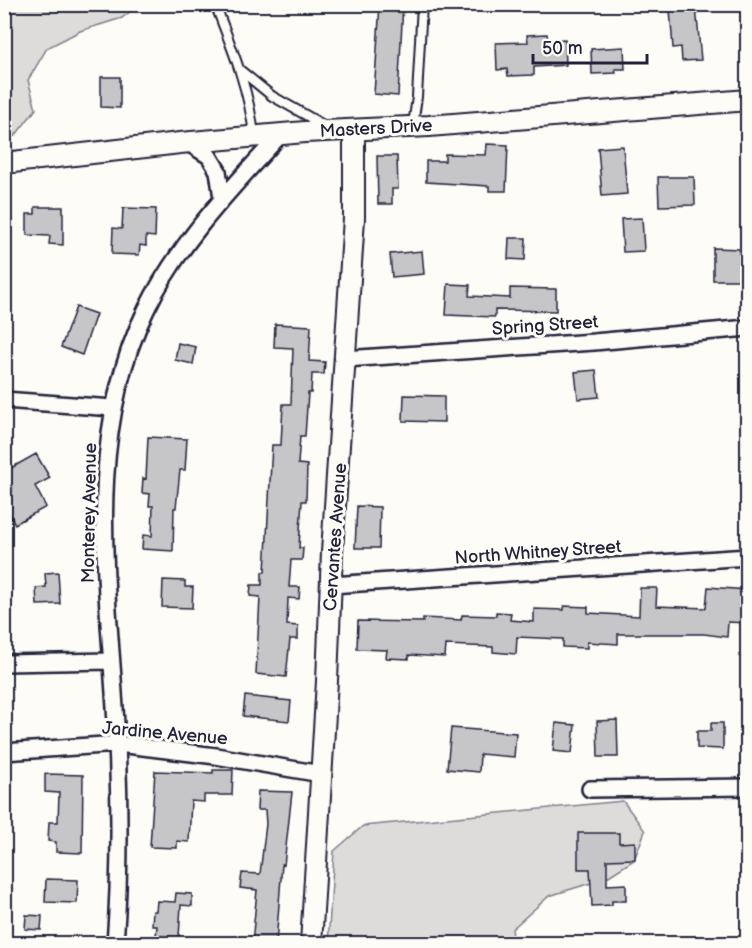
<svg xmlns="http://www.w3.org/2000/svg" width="752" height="948" font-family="'Balsamiq Sans',sans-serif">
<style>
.green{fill:#dddcdb;stroke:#807f8b;stroke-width:1.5}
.building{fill:#c6c6c8;stroke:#22223b;stroke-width:1.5}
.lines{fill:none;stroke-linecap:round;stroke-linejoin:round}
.service-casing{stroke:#22223b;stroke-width:12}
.minor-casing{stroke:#22223b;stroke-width:20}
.tertiary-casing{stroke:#22223b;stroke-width:24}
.service{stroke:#fdfcf7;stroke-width:8}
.minor{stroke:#fdfcf7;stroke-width:15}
.tertiary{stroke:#fdfcf7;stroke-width:20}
.labels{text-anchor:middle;stroke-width:6;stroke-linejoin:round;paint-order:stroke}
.street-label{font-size:18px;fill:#22223b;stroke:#fdfcf7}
</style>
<rect width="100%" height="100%" fill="#fdfcf7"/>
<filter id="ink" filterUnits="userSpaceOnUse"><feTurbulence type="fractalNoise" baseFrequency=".0167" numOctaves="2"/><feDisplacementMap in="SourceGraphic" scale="12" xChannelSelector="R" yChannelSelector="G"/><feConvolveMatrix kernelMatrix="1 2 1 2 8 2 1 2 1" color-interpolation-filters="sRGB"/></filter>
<g filter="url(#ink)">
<path class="green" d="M5,4L138,5L122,18L80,31L47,48L28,80L36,109L15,136L5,138Z
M623,801L645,831L634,860L604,879L549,896L512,929L514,943L328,944L334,851L363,826Z"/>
<path class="building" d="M380,4H403L398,96L374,94Z
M696,7L701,60L682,61L681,47L673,48L670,10Z
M547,34L548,40L565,39L566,65L534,67V75L508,76L507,69L497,70L496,43L528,42L527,35Z
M624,47L625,69H615L616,73L592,74L591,49Z
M101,77H120V108L101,107Z
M487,144L508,145L506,191H489V186L426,182V161H445V154L486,155Z
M623,146L627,194L602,196L598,148Z
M377,156H397L398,189H392V204H378Z
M658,177H694L695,205L659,206Z
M35,207H63V245L49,244L50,236L27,235V214H35Z
M123,208L156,209L155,237L146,236V246L140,245L139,255L112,254L113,228L122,229Z
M642,218L644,251L623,252L621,219Z
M509,238H526L525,260L508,259Z
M713,248L740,249V280H713Z
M422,251L424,274L392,277L390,254Z
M448,284L470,285L469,296L510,298V288L556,289V311L495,310V317L446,315Z
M76,307L96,314L82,355L61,347Z
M275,324L311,326L309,361L325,362L324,374H312L311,393H308L305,436H300L298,464L307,465L306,501H302L300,530L299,548H303L302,560H291L289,587H300L299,599L288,598L287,625L298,626V639H290L286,677L256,674L260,597L250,596L251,585H262V572H265L272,445H281L283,404H291L293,348L274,347Z
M178,343L196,347L193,364L175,360Z
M596,370L599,397L578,399L575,372Z
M404,395L444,396V422L403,421Z
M148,437L187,439L185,470H180L176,508H174L173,551L142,549L143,535L152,536L153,506H149L150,494L142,493L143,478L146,479Z
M36,454L50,478L35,486L46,507L15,524L4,505V472Z
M357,506L380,507L379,548H355Z
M58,572L60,604L37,605L36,588L46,587L45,573Z
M163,580L185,581V587H193L192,608L162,607Z
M708,587L747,590V623L728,622L727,637L704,634H618V644L587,642V648L563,647V639L517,637L516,654L493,652V647L446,645L445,657L409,655V659L386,658L387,650L357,649L358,621L423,622V618L461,620L462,615L496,616V612L511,613L510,620L534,622V609L564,610V606L588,607V613L639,616L640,588H657L656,606L706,608Z
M245,696L291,701L289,721L243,716Z
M617,720L618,757H598L597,721Z
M556,723L575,725L572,753L553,751Z
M711,723H723V749L697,748V731H711Z
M451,728L516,733L514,757L480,754L479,772L447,769Z
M213,770H233L232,795H204V802L191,801L189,842L177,841V848L150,847L155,771L213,773Z
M45,774L83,775L82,853L56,852V842L48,841L49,822H58L59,793L45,792Z
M258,791L292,792L284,865L282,864L276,944H252L257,890L240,888L242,873L260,874L266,824L265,810H257Z
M578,833H619V843L635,842V859L607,860V885L626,884V901H612V905L592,906L590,869H578Z
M46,879L78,880L77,903L45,902Z
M176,893L192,894V906L181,905L179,937L156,936L157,926H152L153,911H156L157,901L175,902Z
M26,915L42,916L41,930L25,929Z"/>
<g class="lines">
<defs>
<path id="service" d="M215,4C232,48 249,89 254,135
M240,70L272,96L325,126
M413,125L417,97L422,4"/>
<path id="minor" d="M187,142L209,156L218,171L222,198
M345,359L594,342L748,328
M4,400L113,408
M331,585L748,557
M4,663L111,661
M4,752L118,744L216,756L321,774
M590,789L748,787
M115,944C120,878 120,810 117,744C111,600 80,445 146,310C179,242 231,189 281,134"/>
<path id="tertiary" d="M4,163L180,143L305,132L429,126L748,100
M311,944L327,681L332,552L354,218V130"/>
</defs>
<use href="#service" class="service-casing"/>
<use href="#minor" class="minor-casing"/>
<use href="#tertiary" class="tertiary-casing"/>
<use href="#service" class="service"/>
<use href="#minor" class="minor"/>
<use href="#tertiary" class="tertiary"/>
</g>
</g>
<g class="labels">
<g class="street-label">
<text transform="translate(376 128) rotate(-3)" y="6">Masters Drive</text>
<text transform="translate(545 325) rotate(-4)" y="6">Spring Street</text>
<text transform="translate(89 513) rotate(-89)" y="6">Monterey Avenue</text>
<text transform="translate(335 537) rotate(-86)" y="6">Cervantes Avenue</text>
<text transform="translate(538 552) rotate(-4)" y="6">North Whitney Street</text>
<text transform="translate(165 733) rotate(5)" y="6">Jardine Avenue</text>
</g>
</g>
<rect width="752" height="948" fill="none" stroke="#fdfcf7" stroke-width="24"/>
<rect x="12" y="12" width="728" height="924" fill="none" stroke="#22223b" stroke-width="2" filter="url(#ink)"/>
<path d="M533 54v9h114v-9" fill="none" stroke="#22223b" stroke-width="3"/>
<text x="542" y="54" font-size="18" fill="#22223b" stroke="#fdfcf7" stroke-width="4.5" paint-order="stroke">50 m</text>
</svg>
